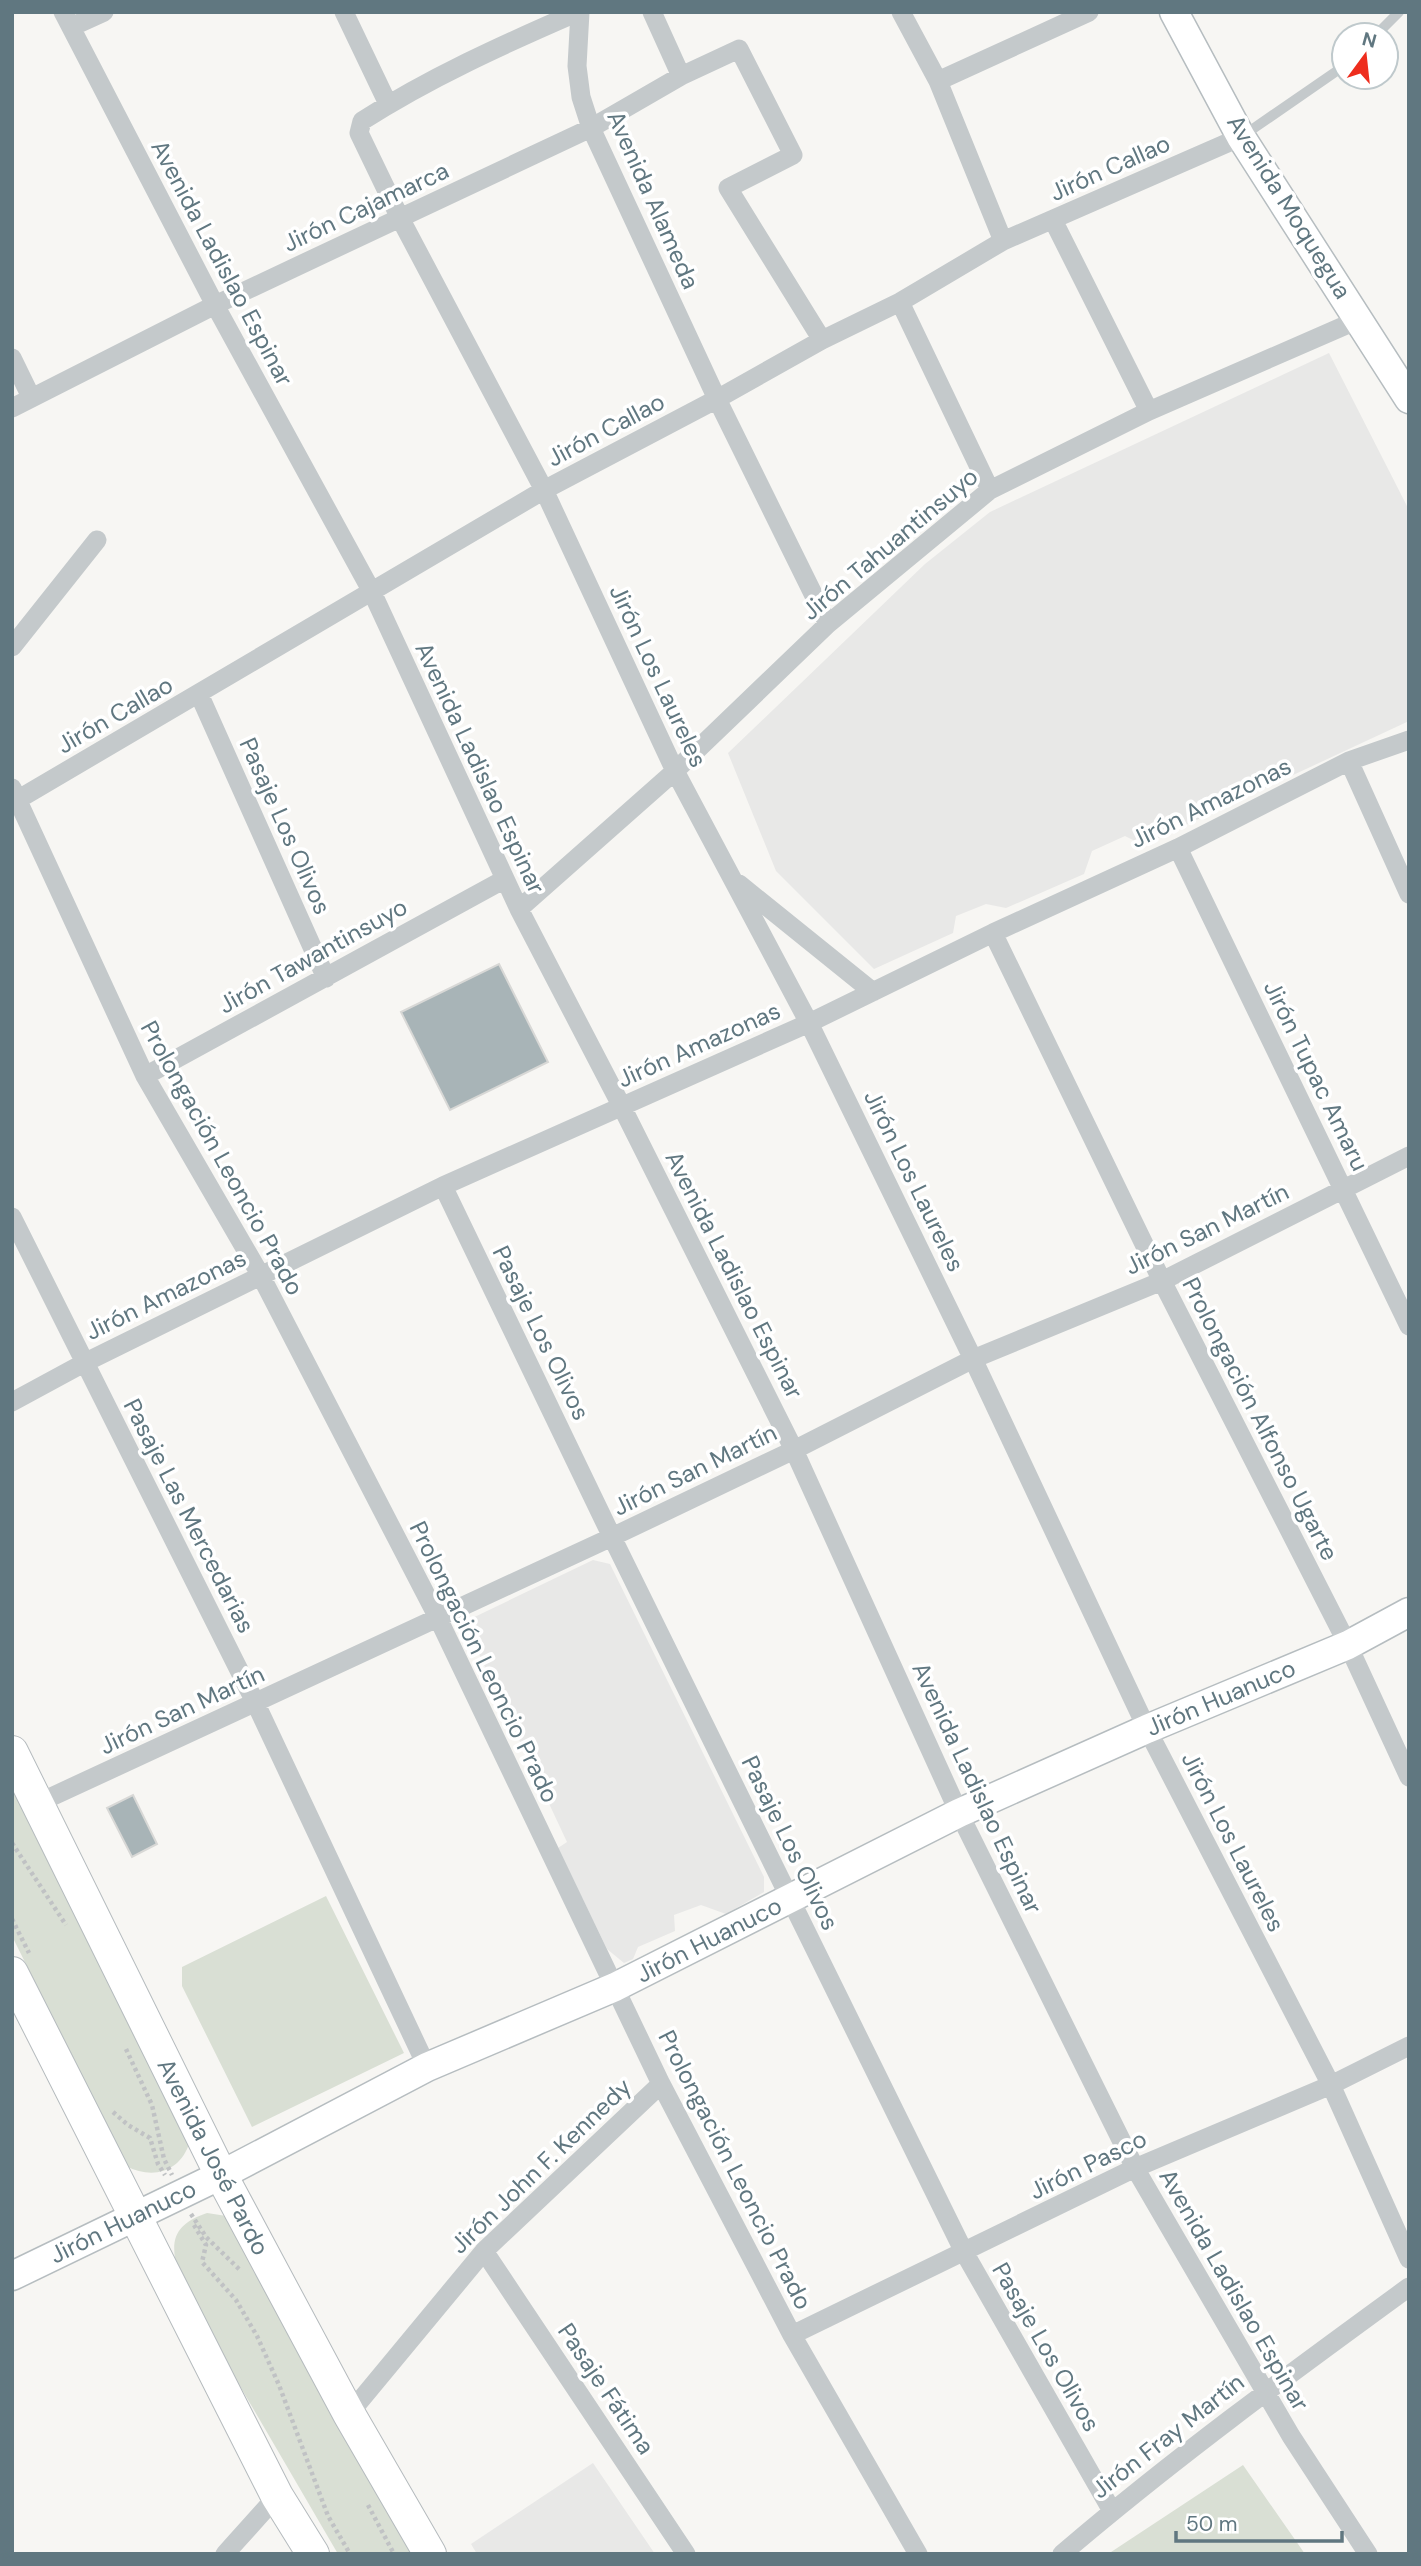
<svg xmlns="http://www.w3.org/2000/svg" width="1421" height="2566" font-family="'DM Sans',sans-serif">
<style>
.built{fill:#e8e8e7}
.green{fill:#d9dfd4}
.building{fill:#a8b4b7;stroke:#d8d8d6;stroke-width:2}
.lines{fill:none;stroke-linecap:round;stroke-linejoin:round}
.secondary-casing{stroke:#b6bdc0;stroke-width:31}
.primary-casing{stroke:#b5bbbe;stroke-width:34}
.path{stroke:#c0c2c4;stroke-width:4.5;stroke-dasharray:3.5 3.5;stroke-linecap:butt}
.lane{stroke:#c4c9cb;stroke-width:10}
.street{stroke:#c4c9cb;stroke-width:19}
.secondary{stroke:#fff;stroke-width:28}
.primary{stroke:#fff;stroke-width:32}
.labels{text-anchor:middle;stroke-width:7;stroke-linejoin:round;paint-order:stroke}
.street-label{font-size:24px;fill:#607780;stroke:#fff}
</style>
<rect width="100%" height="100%" fill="#f7f6f3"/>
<path class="built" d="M1329,353L1409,510V721L1143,845L1125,836L1092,851L1084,874L1006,908L986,904L956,916L953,933L874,969L776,871L728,753L925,564L990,512Z
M593,1560L610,1564L764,1877V1892L726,1914L701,1905L674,1915L675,1931L638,1947L633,1959L624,1963L607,1949L558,1848L567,1842L464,1622Z
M593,2463L655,2554H477L471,2544Z"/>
<path class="green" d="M12,1769L190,2141C181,2172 153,2180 126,2166L12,1936Z
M326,1896L404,2053L252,2127L182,1986V1967Z
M207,2213L233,2217L420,2554H338L230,2369L177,2267C169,2237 178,2223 207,2213Z
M1243,2465L1305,2554H1108Z"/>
<path class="building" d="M499,964L548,1062L450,1110L401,1012Z
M133,1795L157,1844L132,1857L107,1808Z"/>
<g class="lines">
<defs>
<path id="secondary" d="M1174,12L1241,137L1409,399
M12,2276L221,2175L427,2067L615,1987L959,1813L1147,1729L1348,1645L1409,1612"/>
<path id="primary" d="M12,1752L221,2175L349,2414L430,2554
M12,1973L277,2496L313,2554"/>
</defs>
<use href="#secondary" class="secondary-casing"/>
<use href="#primary" class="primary-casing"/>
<path class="path" d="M12,1843L66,1925
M12,1919L29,1953
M126,2049L152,2105L164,2159L172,2175
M113,2112L128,2125L150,2138L158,2164L165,2175
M191,2214L206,2237L240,2270
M194,2225L206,2245L202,2262L236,2300L257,2336L279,2385L328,2516L350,2554
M368,2505L394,2554"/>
<path class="lane" d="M1376,35L1399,12
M1244,135L1344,66"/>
<path class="street" d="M63,12L215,305L372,592L519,909L621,1105L794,1450L959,1813L1135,2168L1291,2436L1368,2554
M344,12L388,104
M578,12C504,44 429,78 362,121L359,133L400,218L544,490L675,771L809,1023L973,1359L1147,1729L1331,2085L1409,2259
M580,12L577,66L581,97L591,128L717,399L828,624
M652,12L681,76
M901,12L938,81L1003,241
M71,27L104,12
M938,81L1089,12
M1053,220L1149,411
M900,302L990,490
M12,358L31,397
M12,408L215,305L591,128L681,76L739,49L793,155L728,188L822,340
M12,647L97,540
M199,694L326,978
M1349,761L1409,894
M12,788L145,1076L261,1276L437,1616L661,2084L792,2335L918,2554
M12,803L544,490L717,399L822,340L900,302L1003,241L1241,137
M1178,848L1409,1326
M739,884L873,992
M519,909L675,771L828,624L990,490L1149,411L1360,319
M993,933L1162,1281L1348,1645L1409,1777
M145,1076L505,879
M443,1186L612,1537L964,2252L1112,2511
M12,1217L256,1704L427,2067
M12,1402L84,1363L443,1186L809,1023L993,933L1178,848L1349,761L1409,740
M36,1804L612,1537L794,1450L973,1359L1162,1281L1409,1156
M484,2251L686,2554
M792,2335L1135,2168L1331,2085L1409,2046
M349,2414L484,2251L661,2084
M225,2554L277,2496
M1062,2554C1173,2459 1291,2373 1409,2287"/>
<use href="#secondary" class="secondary"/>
<use href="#primary" class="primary"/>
</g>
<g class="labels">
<g class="street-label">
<text transform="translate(1110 168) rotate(-24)" y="8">Jirón Callao</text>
<text transform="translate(653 200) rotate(66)" y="8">Avenida Alameda</text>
<text transform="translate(366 207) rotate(-25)" y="8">Jirón Cajamarca</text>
<text transform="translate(1289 207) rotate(58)" y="8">Avenida Moquegua</text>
<text transform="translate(222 263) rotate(62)" y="8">Avenida Ladislao Espinar</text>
<text transform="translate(606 430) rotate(-28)" y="8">Jirón Callao</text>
<text transform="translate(890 544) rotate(-40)" y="8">Jirón Tahuantinsuyo</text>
<text transform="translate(658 676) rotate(65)" y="8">Jirón Los Laureles</text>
<text transform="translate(115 715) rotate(-30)" y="8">Jirón Callao</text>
<text transform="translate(480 768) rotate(65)" y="8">Avenida Ladislao Espinar</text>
<text transform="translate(1211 803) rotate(-26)" y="8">Jirón Amazonas</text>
<text transform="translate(285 826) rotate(66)" y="8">Pasaje Los Olivos</text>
<text transform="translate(313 956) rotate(-29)" y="8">Jirón Tawantinsuyo</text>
<text transform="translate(699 1045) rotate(-24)" y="8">Jirón Amazonas</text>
<text transform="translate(1316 1076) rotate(64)" y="8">Jirón Tupac Amaru</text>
<text transform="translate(222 1158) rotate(61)" y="8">Prolongación Leoncio Prado</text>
<text transform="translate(914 1181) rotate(64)" y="8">Jirón Los Laureles</text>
<text transform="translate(1207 1229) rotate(-26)" y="8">Jirón San Martín</text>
<text transform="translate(734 1275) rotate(63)" y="8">Avenida Ladislao Espinar</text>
<text transform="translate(166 1295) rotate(-26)" y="8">Jirón Amazonas</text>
<text transform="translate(541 1333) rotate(64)" y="8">Pasaje Los Olivos</text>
<text transform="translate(1260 1419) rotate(63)" y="8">Prolongación Alfonso Ugarte</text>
<text transform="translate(695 1470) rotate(-26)" y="8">Jirón San Martín</text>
<text transform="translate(189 1516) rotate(63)" y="8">Pasaje Las Mercedarias</text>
<text transform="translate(484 1662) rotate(64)" y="8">Prolongación Leoncio Prado</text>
<text transform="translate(1221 1698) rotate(-23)" y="8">Jirón Huanuco</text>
<text transform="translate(182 1710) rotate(-25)" y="8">Jirón San Martín</text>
<text transform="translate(977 1788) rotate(65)" y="8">Avenida Ladislao Espinar</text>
<text transform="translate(1233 1842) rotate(63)" y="8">Jirón Los Laureles</text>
<text transform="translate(790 1843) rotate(64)" y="8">Pasaje Los Olivos</text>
<text transform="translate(709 1940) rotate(-27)" y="8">Jirón Huanuco</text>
<text transform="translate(213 2157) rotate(63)" y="8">Avenida José Pardo</text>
<text transform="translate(1088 2165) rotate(-26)" y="8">Jirón Pasco</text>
<text transform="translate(541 2166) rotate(-44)" y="8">Jirón John F. Kennedy</text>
<text transform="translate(735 2170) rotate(63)" y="8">Prolongación Leoncio Prado</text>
<text transform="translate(123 2222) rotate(-26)" y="8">Jirón Huanuco</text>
<text transform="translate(1234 2290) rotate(60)" y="8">Avenida Ladislao Espinar</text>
<text transform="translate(1046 2347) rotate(60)" y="8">Pasaje Los Olivos</text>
<text transform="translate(606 2389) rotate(56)" y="8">Pasaje Fátima</text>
<text transform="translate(1168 2436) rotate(-38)" y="8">Jirón Fray Martín</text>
</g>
</g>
<rect width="1421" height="2566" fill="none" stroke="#607780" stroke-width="28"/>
<g transform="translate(1365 56) rotate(15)"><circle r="33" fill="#ffffff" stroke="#bfc9cc" stroke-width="2"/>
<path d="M0-5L12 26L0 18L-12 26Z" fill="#ee2d1d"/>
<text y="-10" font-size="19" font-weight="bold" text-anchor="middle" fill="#607780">N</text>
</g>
<path d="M1176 2531v10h166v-10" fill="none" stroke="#607780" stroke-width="3.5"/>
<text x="1186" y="2531" font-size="21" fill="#607780" stroke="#ffffff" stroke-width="5" paint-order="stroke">50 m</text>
</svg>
